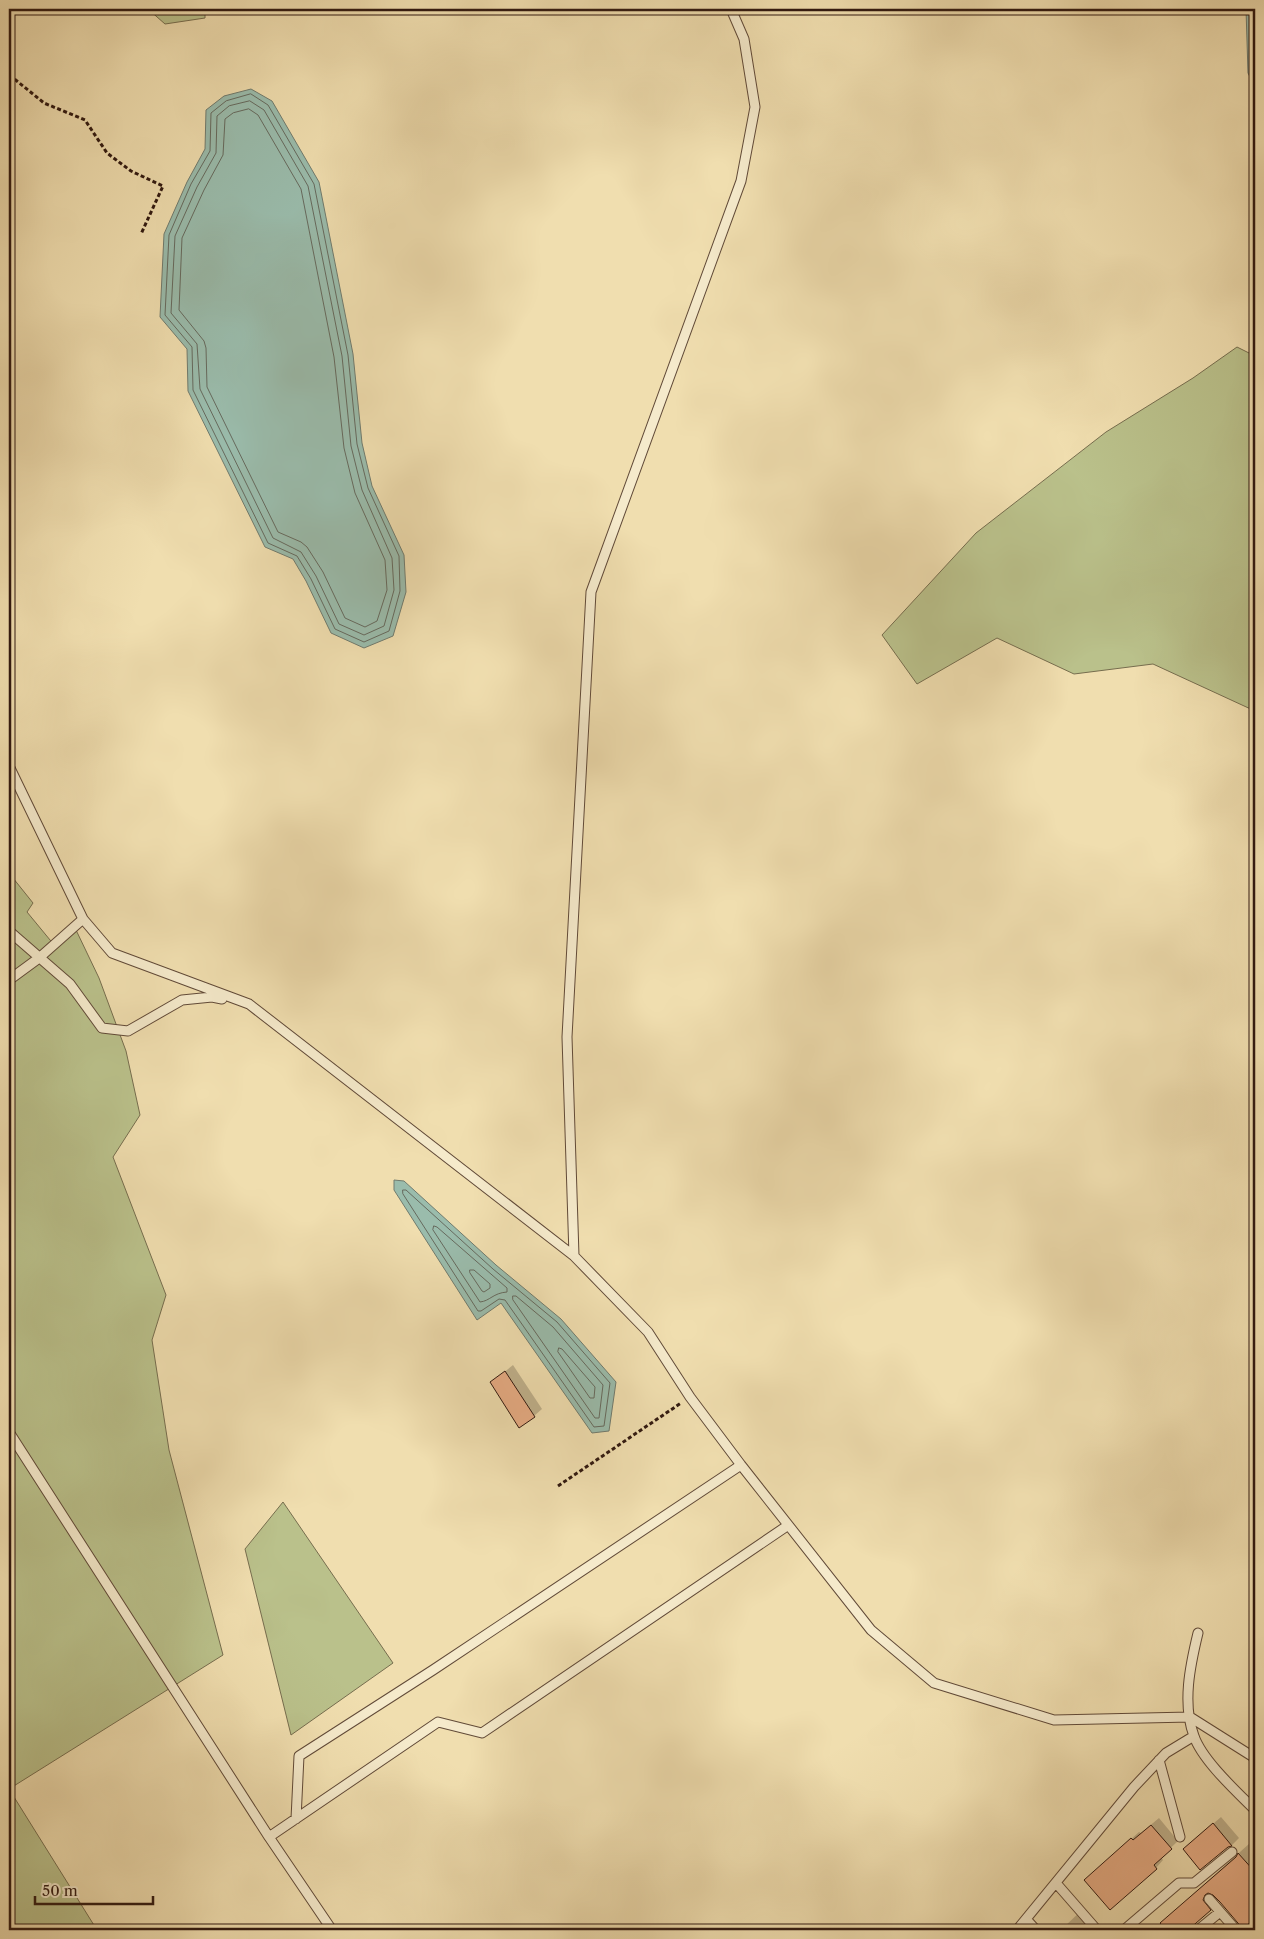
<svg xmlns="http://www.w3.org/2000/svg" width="1264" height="1939" font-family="'Libre Caslon Text',serif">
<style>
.green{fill:#bac18b;stroke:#766d4e}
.water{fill:#9abcac;stroke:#707b6e}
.shadow{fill:#0003}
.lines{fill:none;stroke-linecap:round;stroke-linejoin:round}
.shore{stroke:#666a5e;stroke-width:1}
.building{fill:#e8ad85;stroke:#311910}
.service-casing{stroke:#614a38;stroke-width:11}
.path{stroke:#311910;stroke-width:3;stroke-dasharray:4 2.5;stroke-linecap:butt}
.service{stroke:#f5eacb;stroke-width:9}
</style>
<rect width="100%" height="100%" fill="#f0deaf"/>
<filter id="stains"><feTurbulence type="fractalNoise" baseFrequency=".004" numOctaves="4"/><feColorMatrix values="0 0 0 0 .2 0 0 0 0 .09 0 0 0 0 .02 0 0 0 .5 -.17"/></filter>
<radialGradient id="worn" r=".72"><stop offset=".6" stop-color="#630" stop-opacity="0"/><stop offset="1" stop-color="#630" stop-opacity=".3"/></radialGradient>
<path class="green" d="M148,9H205V18L165,24Z
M1237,347L1255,356V711L1153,664L1074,674L997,638L917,684L882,635L976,533L1106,432L1193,378Z
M9,873L33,903L27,912L55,946L76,930L99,978L126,1051L140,1115L113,1157L166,1295L152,1340L169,1450L223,1655L9,1789L97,1930H9Z
M283,1502L393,1663L291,1735L245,1549Z"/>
<path class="water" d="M1246,9H1255V87L1248,73Z
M251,89L272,101L319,182L353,354L362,443L372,486L404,555L406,592L393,636L364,648L331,633L306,581L293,559L265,547L188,391L187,349L160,317L164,234L187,182L205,149L206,110L224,96Z
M394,1180L404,1181L496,1265L561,1319L616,1382L609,1431L592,1433L501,1303L477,1320L394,1190Z"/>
<path class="shadow" d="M513,1365L542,1409L534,1416L492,1382Z
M1221,1817L1239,1838L1232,1845L1227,1846L1192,1842Z
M1159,1818L1178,1841L1161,1857L1163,1860L1156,1868L1110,1909L1093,1873L1139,1832L1141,1833Z
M1250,1843L1255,1849V1930H1246L1220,1899L1186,1930H1168L1161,1923Z
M1083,1909L1102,1930H1060L1064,1927Z"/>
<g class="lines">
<path class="shore" d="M1251,9L1253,71L1255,76
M251,94L268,105L314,184L348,355L357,444L368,488L399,556L400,591L389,631L364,642L335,629L311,579L297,556L268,543L193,390L192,347L165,315L169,235L191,184L210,151L211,113L226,101Z
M250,101L264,110L308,186L342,356L351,446L362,490L392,558L394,590L384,626L364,635L339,624L316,576L301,552L273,538L200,389L197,344L171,313L175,236L197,187L216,153L217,116L229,106Z
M249,109L258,115L301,189L334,357L344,448L355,493L385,560L387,590L377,621L365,627L345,618L323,572L307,547L301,542L278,532L207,387L206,348L204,341L179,310L182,238L204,190L223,155L225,119L233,113Z
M403,1190H406L493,1269L557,1322L610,1383L604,1426L594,1427L505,1300L499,1299L481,1311H478L403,1194Z
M434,1226L437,1227L507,1288V1292C493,1293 490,1301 480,1302L433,1230Z
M470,1270H474L490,1284V1288L484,1292L482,1291L470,1273Z
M513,1296H516L553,1327L603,1385L599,1418H595L513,1300Z
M559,1348L562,1349L595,1387L594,1398H590L558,1352Z"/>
</g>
<path class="building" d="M505,1371L535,1417L519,1428L490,1382Z
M1213,1823L1232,1846L1228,1847L1200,1870L1183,1849Z
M1151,1825L1172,1849L1154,1865L1157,1869L1110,1910L1084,1880L1131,1838L1133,1840Z
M1238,1853L1255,1872V1918L1243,1929L1220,1902L1213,1895L1208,1893L1205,1895L1203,1900L1211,1910L1188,1930H1166L1160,1923L1236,1857Z"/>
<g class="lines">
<defs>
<path id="service" d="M9,766L83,919L112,953L249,1004L574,1256L648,1332L690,1397L741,1465L871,1630L934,1683L1054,1720L1190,1717L1255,1758
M9,931L70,984L102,1028L128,1031L182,1000L212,997L222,999
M9,980L39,958L83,919
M574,1256L567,1037L591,592L741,181L755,107L744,39L731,9
M9,1432L269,1837
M1198,1633C1190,1666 1182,1704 1194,1736C1202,1760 1237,1792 1255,1810
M1159,1760L1180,1837
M296,1819L299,1756L433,1670L741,1465
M1056,1883L1097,1930
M1209,1899L1236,1930
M1026,1919L1036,1930
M332,1930L269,1837L438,1722L482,1733L787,1526
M1017,1930L1134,1787L1166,1753L1194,1736
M1124,1930L1179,1883H1194L1232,1852
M1198,1930L1220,1912"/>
</defs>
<use href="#service" class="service-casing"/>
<path class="path" d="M9,68L12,77L44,103L85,120L107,153L131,171L163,186L141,234
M558,1486L681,1403"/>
<use href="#service" class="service"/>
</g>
<rect width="1264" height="1939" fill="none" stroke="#f0deaf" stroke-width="30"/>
<rect x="10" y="10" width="1244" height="1919" fill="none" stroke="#311910" stroke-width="2.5"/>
<rect x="15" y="15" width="1234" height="1909" fill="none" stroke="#311910"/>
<path d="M35 1896v8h118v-8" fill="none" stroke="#311910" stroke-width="2.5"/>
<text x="42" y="1896" font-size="15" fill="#311910" stroke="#f5eacb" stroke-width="4" paint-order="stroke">50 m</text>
<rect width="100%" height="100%" filter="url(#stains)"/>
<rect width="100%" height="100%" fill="url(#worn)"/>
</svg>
